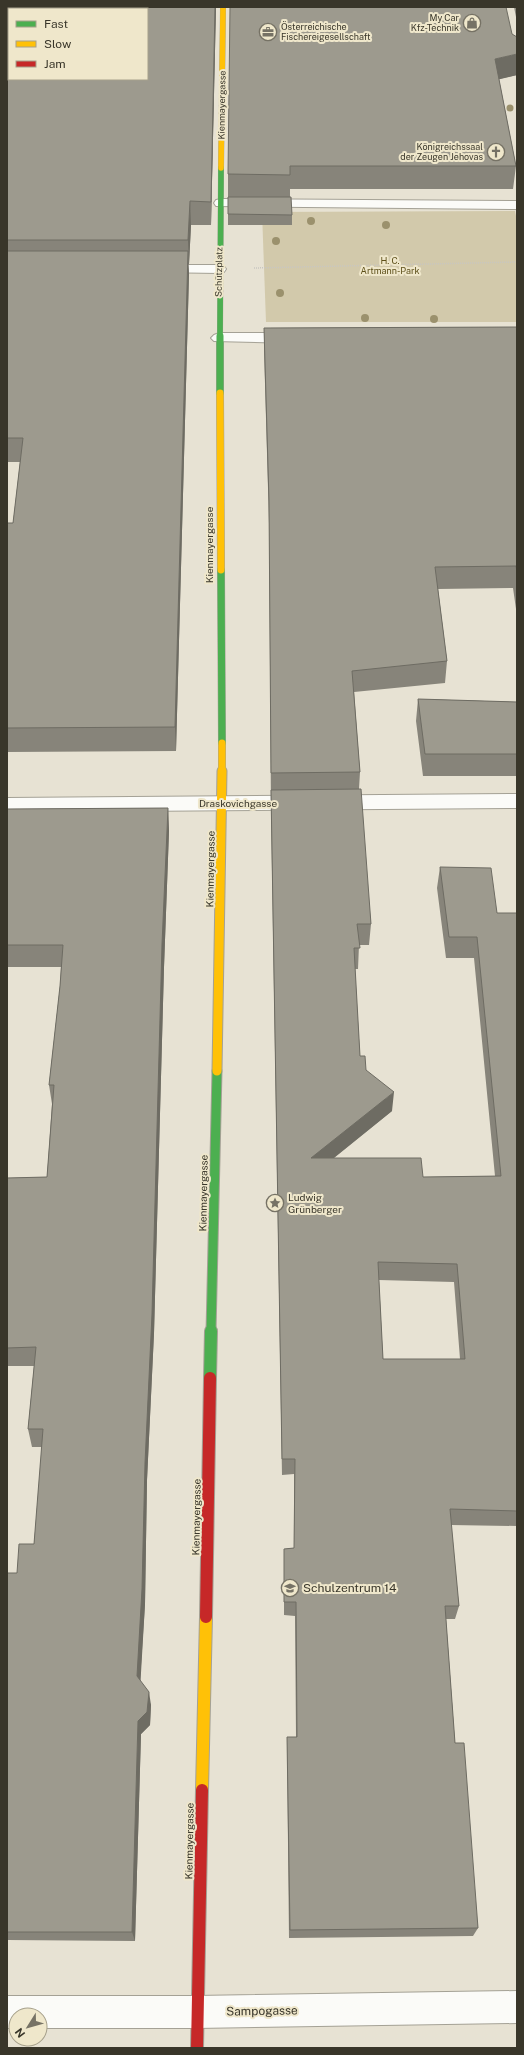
<svg xmlns="http://www.w3.org/2000/svg" width="524" height="2055" font-family="'Public Sans',sans-serif">
<style>
.green{fill:#d2c9ab}
.lines{fill:none;stroke-linecap:round;stroke-linejoin:round}
.street-casing{stroke:#a4a195;stroke-width:2}
.fast-far3-casing{stroke:#a4a195;stroke-width:6}
.fast-far2-casing{stroke:#a4a195;stroke-width:8}
.fast-far1-casing{stroke:#a4a195;stroke-width:11}
.fast-casing{stroke:#a4a195;stroke-width:14}
.slow-far3-casing{stroke:#a4a195;stroke-width:6}
.slow-far2-casing{stroke:#a4a195;stroke-width:8}
.slow-far1-casing{stroke:#a4a195;stroke-width:11}
.slow-casing{stroke:#a4a195;stroke-width:14}
.jam-casing{stroke:#a4a195;stroke-width:14}
.path{stroke:#c8c6c1;stroke-width:1.5;stroke-dasharray:1 1;stroke-linecap:butt}
.street{fill:#fbfbf8;fill-rule:evenodd}
.fast-far3{stroke:#4caf50;stroke-width:5.5}
.fast-far2{stroke:#4caf50;stroke-width:7}
.fast-far1{stroke:#4caf50;stroke-width:9}
.fast{stroke:#4caf50;stroke-width:12}
.slow-far3{stroke:#ffc107;stroke-width:5.5}
.slow-far2{stroke:#ffc107;stroke-width:7}
.slow-far1{stroke:#ffc107;stroke-width:9}
.slow{stroke:#ffc107;stroke-width:12}
.jam{stroke:#c62828;stroke-width:12}
.tree{fill:#9b916d}
.wall{fill:#87847a;fill-rule:evenodd}
.shaded-wall{fill:#6e6c63}
.building{fill:#9d9a8e;stroke:#6e6c63;fill-rule:evenodd}
.labels{text-anchor:middle;stroke-width:4;stroke-linejoin:round;paint-order:stroke}
.far-poi-label{font-size:9px;fill:#39362a;stroke:#efe7cb;text-anchor:end}
.far-street-label{font-size:9px;fill:#39362a;stroke:#efe7cb}
.far-park-label{font-size:9px;fill:#5d4f19;stroke:#efe7cb}
.street-label{font-size:10px;fill:#39362a;stroke:#efe7cb}
.poi-label{font-size:10px;fill:#39362a;stroke:#efe7cb;text-anchor:start}
.near-poi-label{font-size:12px;fill:#39362a;stroke:#efe7cb;text-anchor:start}
.near-street-label{font-size:12px;fill:#39362a;stroke:#efe7cb}
</style>
<rect width="100%" height="100%" fill="#e7e2d3"/>
<path class="green" d="M515,211L517,221V322H266L262,212Z"/>
<g class="lines">
<defs>
<path id="street" d="M221,199L517,201V209L216,206L214,203L216,200Z
M158,265H219L224,266L226,269L224,272L219,273L153,272L151,269L153,266Z
M219,333H293L298,335L301,338L298,341L293,343L214,341L211,338L214,335Z
M517,794V808L7,812V798Z
M517,1991V2023L196,2028H40V2015H16V2028H7V1996H196Z"/>
<path id="fast-far3" d="M220,337L221,168"/>
<path id="fast-far2" d="M220,393V336
M221,570L222,743"/>
<path id="fast-far1" d="M211,1332L217,1071"/>
<path id="fast" d="M210,1378L211,1331"/>
<path id="slow-far3" d="M221,168L223,7"/>
<path id="slow-far2" d="M220,393L221,570
M222,772V743"/>
<path id="slow-far1" d="M217,1071L222,771"/>
<path id="slow" d="M202,1790L206,1617"/>
<path id="jam" d="M206,1617L210,1378
M197,2048L202,1790"/>
</defs>
<use href="#street" class="street-casing"/>
<use href="#fast-far3" class="fast-far3-casing"/>
<use href="#fast-far2" class="fast-far2-casing"/>
<use href="#fast-far1" class="fast-far1-casing"/>
<use href="#fast" class="fast-casing"/>
<use href="#slow-far3" class="slow-far3-casing"/>
<use href="#slow-far2" class="slow-far2-casing"/>
<use href="#slow-far1" class="slow-far1-casing"/>
<use href="#slow" class="slow-casing"/>
<use href="#jam" class="jam-casing"/>
<path class="path" d="M254,268L517,262"/>
<use href="#street" class="street"/>
<use href="#fast-far3" class="fast-far3"/>
<use href="#fast-far2" class="fast-far2"/>
<use href="#fast-far1" class="fast-far1"/>
<use href="#fast" class="fast"/>
<use href="#slow-far3" class="slow-far3"/>
<use href="#slow-far2" class="slow-far2"/>
<use href="#slow-far1" class="slow-far1"/>
<use href="#slow" class="slow"/>
<use href="#jam" class="jam"/>
</g>
<g class="tree">
<circle cx="510" cy="108" r="3.5"/>
<circle cx="311" cy="221" r="4"/>
<circle cx="386" cy="225" r="4"/>
<circle cx="276" cy="241" r="4"/>
<circle cx="280" cy="293" r="4"/>
<circle cx="365" cy="318" r="4"/>
<circle cx="434" cy="319" r="4"/>
</g>
<path class="wall" d="M7,7H216L211,225H191L189,264H188L189,274L176,751L7,752V523H13L20,462H7Z
M514,7H517V22Z
M517,54V75L499,79L516,166L513,189H290V197L292,215V225H228V174Z
M517,327V616L513,588L438,589L447,661L445,683L354,692L360,772L359,789L371,924L369,945H359L358,969H355L360,1056L366,1070L392,1111L334,1158L423,1177L495,1176L474,958H446L437,888L440,867L497,913H517V1526L451,1525L459,1606L455,1619H446L455,1743L478,1928L473,1936L289,1938L287,1749V1737H296L295,1616L284,1615V1549L294,1548V1474L282,1475L271,811L269,523L264,349V328ZM379,1280L454,1282L460,1359H383Z
M418,699L517,702V776H423L416,721Z
M168,808L169,831L164,967L154,1333L147,1480L145,1604L140,1681L151,1705L150,1725L141,1734L135,1941L7,1940V1573H17L34,1544L42,1447H32L28,1429L34,1366H7V1178L47,1177L52,1104L49,1085L60,986L61,967H7V809Z"/>
<path class="shaded-wall" d="M215,7H216L211,225V202Z
M517,54V75L492,81L495,59Z
M190,201L191,225L189,264L188,240Z
M188,251L189,274L176,751L175,727Z
M168,808L169,831L164,967L154,1333L147,1480L145,1604L140,1690L137,1676L145,1463L162,944Z
M394,1092L392,1111L310,1177L311,1158Z
M149,1692L151,1705L150,1725L141,1734L135,1941L132,1932L138,1721Z"/>
<path class="building" d="M7,7H215L211,202L190,201L188,240H7ZM9,9H147V79H9Z
M230,7H506L512,34L517,37V54L495,59L516,166H290V175L228,174Z
M228,197H291L292,215L228,214Z
M7,251H188L175,727L7,728V523H13L23,438H7Z
M517,327V572L516,566L435,567L447,661L352,671L360,772L271,773L269,501L264,328Z
M418,699L517,702V754H425Z
M361,789L371,924H357L360,948H354L360,1056H365L366,1070L394,1092L311,1158H421L423,1177L501,1176L477,937H449L440,867L491,868L497,913H517V1511L450,1509L459,1606H445L455,1743H464L478,1928L290,1930L287,1737H297L296,1602H284V1549L294,1548L295,1459H282L271,790ZM378,1262L457,1264L465,1359H383Z
M168,808L162,944L152,1314L145,1463L142,1589L137,1676L149,1692L147,1712L138,1721L132,1932H7V1573H17L19,1544H34L43,1429H28L36,1347L7,1348V1178L47,1177L54,1085H49L60,986L63,945H7V809Z"/>
<defs>
<symbol id="shop-ring" viewBox="-11 -11 22 22"><circle r="9.5" fill="#efe7cb" stroke="#767265" stroke-width="1.5"/><path d="M-5-2.5h2.3a2.7 3.5 0 0 1 5.4 0H5L5.5 6h-11ZM-1.5-2.5h3a1.5 2.3 0 0 0-3 0Z" fill="#767265"/></symbol>
<symbol id="office-ring" viewBox="-11 -11 22 22"><circle r="9.5" fill="#efe7cb" stroke="#767265" stroke-width="1.5"/><path d="M-6-3h4V-5.5h4V-3h4V5H-6ZM-1-4.5V-3h2v-1.5ZM-6 0V1H6V0Z" fill="#767265"/></symbol>
<symbol id="church-ring" viewBox="-11 -11 22 22"><circle r="9.5" fill="#efe7cb" stroke="#767265" stroke-width="1.5"/><path d="M-1.2-6h2.4v3.5h3.3v2.4h-3.3V6h-2.4V-.1h-3.3v-2.4h3.3Z" fill="#767265"/></symbol>
<symbol id="sight-ring" viewBox="-11 -11 22 22"><circle r="9.5" fill="#efe7cb" stroke="#767265" stroke-width="1.5"/><path d="M0-6L1.8-2.2L6-1.7L2.9 1.2L3.7 5.4L0 3.3L-3.7 5.4L-2.9 1.2L-6-1.7L-1.8-2.2Z" fill="#767265"/></symbol>
<symbol id="school-ring" viewBox="-11 -11 22 22"><circle r="9.5" fill="#efe7cb" stroke="#767265" stroke-width="1.5"/><path d="M0-5L7-2L0 1L-7-2ZM-4 1L0 2.5L4 1V4Q0 6-4 4Z" fill="#767265"/></symbol>
</defs>
<g fill-rule="evenodd">
<use href="#shop-ring" x="462" y="13" width="20" height="20"/>
<use href="#office-ring" x="258" y="22" width="20" height="20"/>
<use href="#church-ring" x="486" y="142" width="20" height="20"/>
<use href="#sight-ring" x="265" y="1193" width="20" height="20"/>
<use href="#school-ring" x="280" y="1578" width="20" height="20"/>
</g>
<g class="labels">
<g class="far-poi-label">
<text x="459" y="21">My Car<tspan x="459" dy="10">Kfz-Technik</tspan></text>
<text x="281" y="30" text-anchor="start">Österreichische<tspan x="281" dy="10">Fischereigesellschaft</tspan></text>
<text x="483" y="150">Königreichssaal<tspan x="483" dy="10">der Zeugen Jehovas</tspan></text>
</g>
<g class="far-street-label">
<text transform="translate(222 105) rotate(-89)" y="3">Kienmayergasse</text>
<text transform="translate(219 272) rotate(-89)" y="3">Schützplatz</text>
</g>
<g class="far-park-label">
<text x="390" y="264">H. C.<tspan x="390" dy="10">Artmann-Park</tspan></text>
</g>
<g class="street-label">
<text transform="translate(209 545) rotate(-90)" y="4">Kienmayergasse</text>
<text x="238" y="807">Draskovichgasse</text>
<text transform="translate(210 869) rotate(-89)" y="4">Kienmayergasse</text>
<text transform="translate(203 1193) rotate(-89)" y="4">Kienmayergasse</text>
<text transform="translate(196 1517) rotate(-89)" y="4">Kienmayergasse</text>
<text transform="translate(189 1841) rotate(-89)" y="4">Kienmayergasse</text>
</g>
<g class="poi-label">
<text x="288" y="1201">Ludwig<tspan x="288" dy="12">Grünberger</tspan></text>
</g>
<g class="near-poi-label">
<text x="303" y="1592">Schulzentrum 14</text>
</g>
<g class="near-street-label">
<text transform="translate(262 2011) rotate(-1)" y="4">Sampogasse</text>
</g>
</g>
<rect width="524" height="2055" fill="none" stroke="#39362a" stroke-width="16"/>
<rect x="8" y="8" width="140" height="72" fill="#efe7cb" stroke="#a6a08b"/>
<rect x="16" y="21" width="20" height="6" fill="#4caf50" stroke="#a6a08b"/>
<text x="44" y="28" font-size="12" fill="#39362a">Fast</text>
<rect x="16" y="41" width="20" height="6" fill="#ffc107" stroke="#a6a08b"/>
<text x="44" y="48" font-size="12" fill="#39362a">Slow</text>
<rect x="16" y="61" width="20" height="6" fill="#c62828" stroke="#a6a08b"/>
<text x="44" y="68" font-size="12" fill="#39362a">Jam</text>
<g transform="translate(28 2027) rotate(233)"><circle r="19" fill="#efe7cb" stroke="#a6a08b"/>
<path d="M0-3L7 15L0 10L-7 15Z" fill="#767265"/>
<text y="-6" font-size="11" font-weight="bold" text-anchor="middle" fill="#39362a">N</text>
</g>
</svg>
